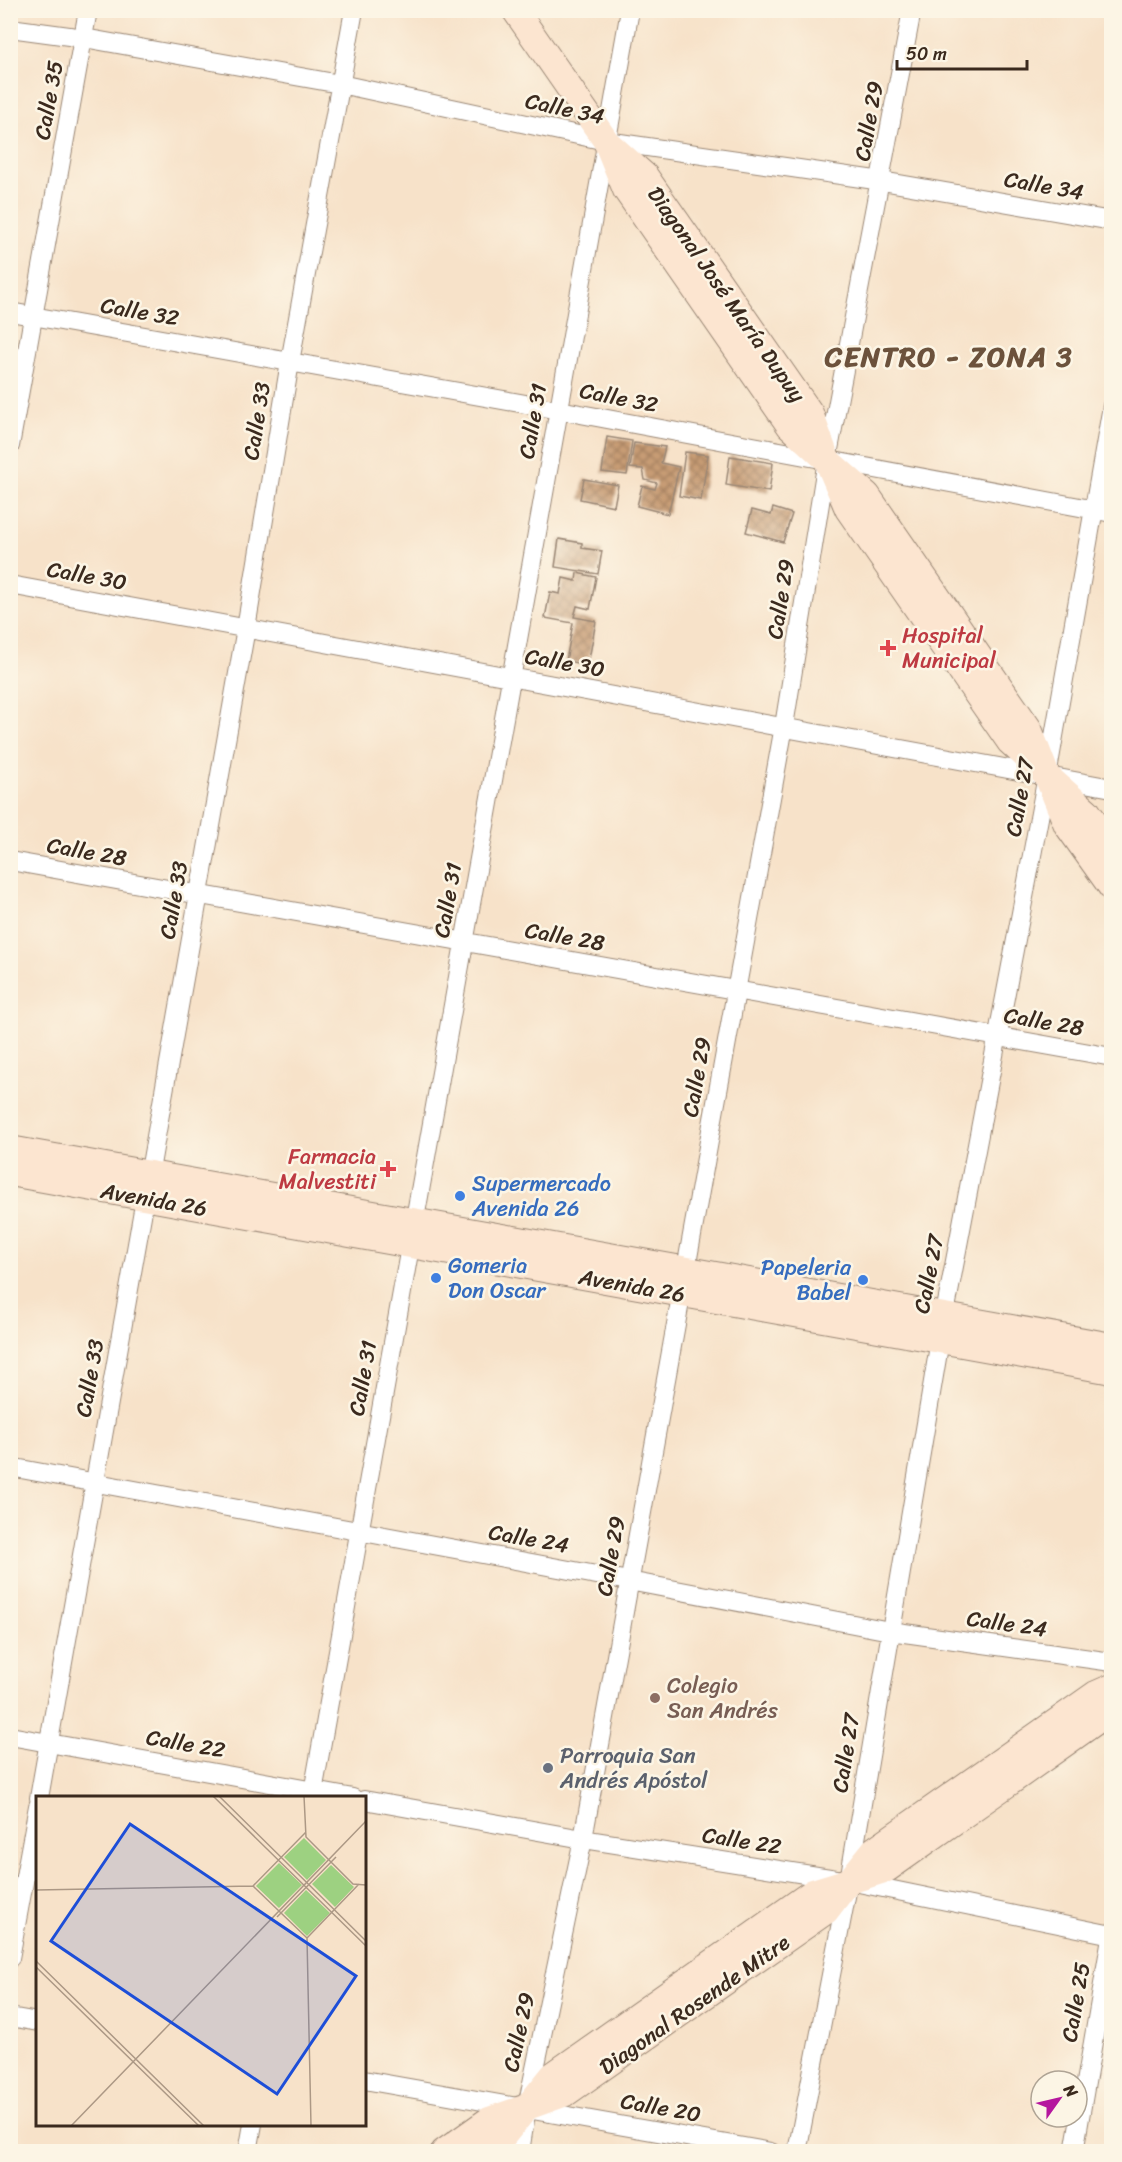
<svg xmlns="http://www.w3.org/2000/svg" width="1122" height="2162" font-family="Sriracha,sans-serif">
<style>
.building{fill:url(#building-cross-hatch)}
.lines{fill:none;stroke-linecap:round;stroke-linejoin:round}
.minor-casing{stroke:#998674;stroke-width:20}
.secondary-casing{stroke:#998674;stroke-width:28}
.minor{stroke:#fff;stroke-width:18}
.secondary{stroke:#fce5d0;stroke-width:26}
.health-dot{fill:#e0444e;stroke:#fcf5e5;stroke-width:2}
.shop-dot{fill:#3f7fe0;stroke:#fcf5e5;stroke-width:2}
.education-dot{fill:#8d6e63;stroke:#fcf5e5;stroke-width:2}
.worship-dot{fill:#6b7280;stroke:#fcf5e5;stroke-width:2}
.labels{text-anchor:middle;stroke-width:5;stroke-linejoin:round;paint-order:stroke}
.street-label{font-size:22px;fill:#3b2a1e;stroke:#fcf5e5}
.health-label{font-size:22px;fill:#be3a42;stroke:#fcf5e5;text-anchor:start}
.shop-label{font-size:22px;fill:#366cbe;stroke:#fcf5e5;text-anchor:start}
.education-label{font-size:22px;fill:#785e54;stroke:#fcf5e5;text-anchor:start}
.worship-label{font-size:22px;fill:#5b616d;stroke:#fcf5e5;text-anchor:start}
.district-label{font-size:28px;font-weight:bold;letter-spacing:1.5px;fill:#6c523c;stroke:#fcf5e5}
.inset-road{fill:none;stroke:#ac9885;stroke-width:1.5}
.view{fill:#1d4ed8;fill-opacity:0.15;stroke:#1d4ed8;stroke-width:3}
.inset-edge{fill:none;stroke:#3b2a1e;stroke-width:3}
</style>
<defs>
<pattern id="building-cross-hatch" width="8" height="8" patternUnits="userSpaceOnUse" patternTransform="scale(1.5)"><rect width="8" height="8" fill="#c79c75"/><path d="M0 0l8 8M0 8l8-8" fill="none" stroke="#a37f5f"/></pattern>
</defs>
<rect width="100%" height="100%" fill="#fcf5e5"/>
<filter id="ink" filterUnits="userSpaceOnUse"><feTurbulence type="fractalNoise" baseFrequency=".0167" numOctaves="2"/><feDisplacementMap in="SourceGraphic" scale="12" xChannelSelector="R" yChannelSelector="G"/><feConvolveMatrix kernelMatrix="1 2 1 2 8 2 1 2 1" color-interpolation-filters="sRGB"/></filter>
<filter id="wash" filterUnits="userSpaceOnUse"><feTurbulence type="fractalNoise" baseFrequency=".008" numOctaves="4" result="noise"/><feDisplacementMap in="SourceGraphic" scale="24" xChannelSelector="R" yChannelSelector="G"/><feGaussianBlur stdDeviation="1.35" result="paint"/><feColorMatrix in="noise" values="0 0 0 0 0 0 0 0 0 0 0 0 0 0 0 0 0 1.4 0 .05"/><feComposite in="paint" operator="in"/></filter>
<g filter="url(#wash)">
<rect width="100%" height="100%" fill="#f7e2c9"/>
<g id="blocks">
<path class="building" d="M607,437L632,441L627,475L602,472Z
M634,443L665,447L661,463L679,467L668,514L637,506L642,486L655,489L657,483L645,480L643,469L630,468Z
M685,452L708,455L701,500L679,496Z
M730,456L773,463L769,492L726,485Z
M584,479L618,485L614,506L580,499Z
M773,508L792,514L783,542L746,532L752,510L771,515Z
M559,539L582,543V548L602,551L598,574L555,567Z
M577,573L596,577L590,609L577,606L574,617L596,621L588,665L566,661L573,623L545,618L550,592L560,594L563,578L576,581Z"/>
</g>
</g>
<g filter="url(#ink)">
<use href="#blocks" fill-opacity="0" stroke="#998674" stroke-width="1.5"/>
<g class="lines">
<defs>
<path id="minor" d="M10,28L84,38L340,84L606,141L882,181L1112,221
M10,312L559,410L1112,513
M10,446L88,10
M10,585L1112,788
M10,861L1112,1057
M10,1467L629,1581L890,1631L1112,1662
M10,1736L353,1798
M39,1798L246,628L290,362L354,10
M312,1798L630,10
M364,1800L583,1839L849,1881L1112,1935
M10,1958L38,1806
M10,2017L38,2022
M364,2080L771,2152
M248,2152L253,2124
M520,2152L527,2107L583,1839L784,726L827,460L912,10
M797,2152L849,1881L940,1340L1047,776L1112,406
M1074,2152L1112,1932"/>
<path id="secondary" d="M515,10L606,141L626,190L790,426L827,460L848,509L1010,742L1047,776L1067,825L1112,888
M610,145L645,176L810,413L827,460L867,495L1029,729L1047,776L1087,811L1112,847
M10,1149L1112,1346
M10,1173L1112,1371
M444,2152L489,2120L527,2107L553,2075L813,1892L849,1881L874,1850L1096,1694L1112,1687
M483,2152L501,2139L527,2107L566,2093L826,1911L849,1881L887,1869L1112,1710"/>
</defs>
<use href="#minor" class="minor-casing"/>
<use href="#secondary" class="secondary-casing"/>
<use href="#minor" class="minor"/>
<use href="#secondary" class="secondary"/>
</g>
</g>
<g class="health-dot">
<path d="M885 639h6v6h6v6h-6v6h-6v-6h-6v-6h6z"/>
<path d="M385 1160h6v6h6v6h-6v6h-6v-6h-6v-6h6z"/>
</g>
<g class="shop-dot">
<circle cx="460" cy="1196" r="6"/>
<circle cx="436" cy="1278" r="6"/>
<circle cx="863" cy="1280" r="6"/>
</g>
<circle class="education-dot" cx="655" cy="1698" r="6"/>
<circle class="worship-dot" cx="548" cy="1768" r="6"/>
<g class="labels">
<g class="street-label">
<text transform="translate(48 100) rotate(-80)" y="8">Calle 35</text>
<text transform="translate(565 108) rotate(12)" y="8">Calle 34</text>
<text transform="translate(868 121) rotate(-80)" y="8">Calle 29</text>
<text transform="translate(1044 185) rotate(10)" y="8">Calle 34</text>
<text transform="translate(727 294) rotate(55)" y="8">Diagonal José María Dupuy</text>
<text transform="translate(140 311) rotate(10)" y="8">Calle 32</text>
<text transform="translate(619 397) rotate(11)" y="8">Calle 32</text>
<text transform="translate(256 421) rotate(-81)" y="8">Calle 33</text>
<text transform="translate(532 421) rotate(-80)" y="8">Calle 31</text>
<text transform="translate(87 575) rotate(10)" y="8">Calle 30</text>
<text transform="translate(780 599) rotate(-81)" y="8">Calle 29</text>
<text transform="translate(565 662) rotate(10)" y="8">Calle 30</text>
<text transform="translate(1019 797) rotate(-80)" y="8">Calle 27</text>
<text transform="translate(87 851) rotate(10)" y="8">Calle 28</text>
<text transform="translate(173 900) rotate(-80)" y="8">Calle 33</text>
<text transform="translate(447 900) rotate(-80)" y="8">Calle 31</text>
<text transform="translate(565 936) rotate(10)" y="8">Calle 28</text>
<text transform="translate(1044 1021) rotate(10)" y="8">Calle 28</text>
<text transform="translate(696 1077) rotate(-80)" y="8">Calle 29</text>
<text transform="translate(154 1199) rotate(10)" y="8">Avenida 26</text>
<text transform="translate(928 1274) rotate(-79)" y="8">Calle 27</text>
<text transform="translate(632 1285) rotate(10)" y="8">Avenida 26</text>
<text transform="translate(89 1378) rotate(-80)" y="8">Calle 33</text>
<text transform="translate(362 1378) rotate(-80)" y="8">Calle 31</text>
<text transform="translate(529 1538) rotate(10)" y="8">Calle 24</text>
<text transform="translate(610 1556) rotate(-80)" y="8">Calle 29</text>
<text transform="translate(1007 1623) rotate(8)" y="8">Calle 24</text>
<text transform="translate(186 1743) rotate(10)" y="8">Calle 22</text>
<text transform="translate(845 1753) rotate(-81)" y="8">Calle 27</text>
<text transform="translate(742 1840) rotate(9)" y="8">Calle 22</text>
<text transform="translate(1075 2002) rotate(-80)" y="8">Calle 25</text>
<text transform="translate(694 2004) rotate(-35)" y="8">Diagonal Rosende Mitre</text>
<text transform="translate(518 2032) rotate(-78)" y="8">Calle 29</text>
<text transform="translate(661 2107) rotate(10)" y="8">Calle 20</text>
</g>
<g class="health-label">
<text x="902" y="643">Hospital<tspan x="902" dy="25">Municipal</tspan></text>
<text x="376" y="1164" text-anchor="end">Farmacia<tspan x="376" dy="25">Malvestiti</tspan></text>
</g>
<g class="shop-label">
<text x="472" y="1191">Supermercado<tspan x="472" dy="25">Avenida 26</tspan></text>
<text x="448" y="1273">Gomeria<tspan x="448" dy="25">Don Oscar</tspan></text>
<text x="851" y="1275" text-anchor="end">Papeleria<tspan x="851" dy="25">Babel</tspan></text>
</g>
<g class="education-label">
<text x="667" y="1693">Colegio<tspan x="667" dy="25">San Andrés</tspan></text>
</g>
<g class="worship-label">
<text x="560" y="1763">Parroquia San<tspan x="560" dy="25">Andrés Apóstol</tspan></text>
</g>
<g class="district-label">
<text x="949" y="366">CENTRO - ZONA 3</text>
</g>
</g>
<g transform="translate(36 1796)">
<rect width="330" height="330" fill="#f7e2c9"/>
<path d="M268,42L290,64L271,84L248,61ZM243,67L266,89L243,112L220,90ZM295,69L318,91L299,111L276,88ZM270,94L294,117L271,140L248,117Z" fill="#9dd181"/>
<path class="inset-road" d="M177,0L330,150M183,0L330,145M268,0L270,41L317,88L330,89M217,90L270,36M217,90L271,142M0,94L217,90M241,121L300,61M271,142L275,330M271,142L323,88M0,165L168,330M0,171L163,330M35,330L330,25"/>
<path class="view" d="M94,28L320,180L241,298L15,145Z"/>
<rect width="330" height="330" class="inset-edge"/>
</g>
<rect width="1122" height="2162" fill="none" stroke="#fcf5e5" stroke-width="36"/>
<g transform="translate(1059 2099) rotate(56)"><circle r="28" fill="#fcf5e5" stroke="#afa495" stroke-width="1.5"/>
<path d="M0-4.5L10 22L0 15L-10 22Z" fill="#b5179e"/>
<text y="-9" font-size="16" font-weight="bold" text-anchor="middle" fill="#3b2a1e">N</text>
</g>
<path d="M897 60v9h130v-9" fill="none" stroke="#3b2a1e" stroke-width="3"/>
<text x="906" y="60" font-size="18" fill="#3b2a1e" stroke="#fcf5e5" stroke-width="4.5" paint-order="stroke">50 m</text>
</svg>
